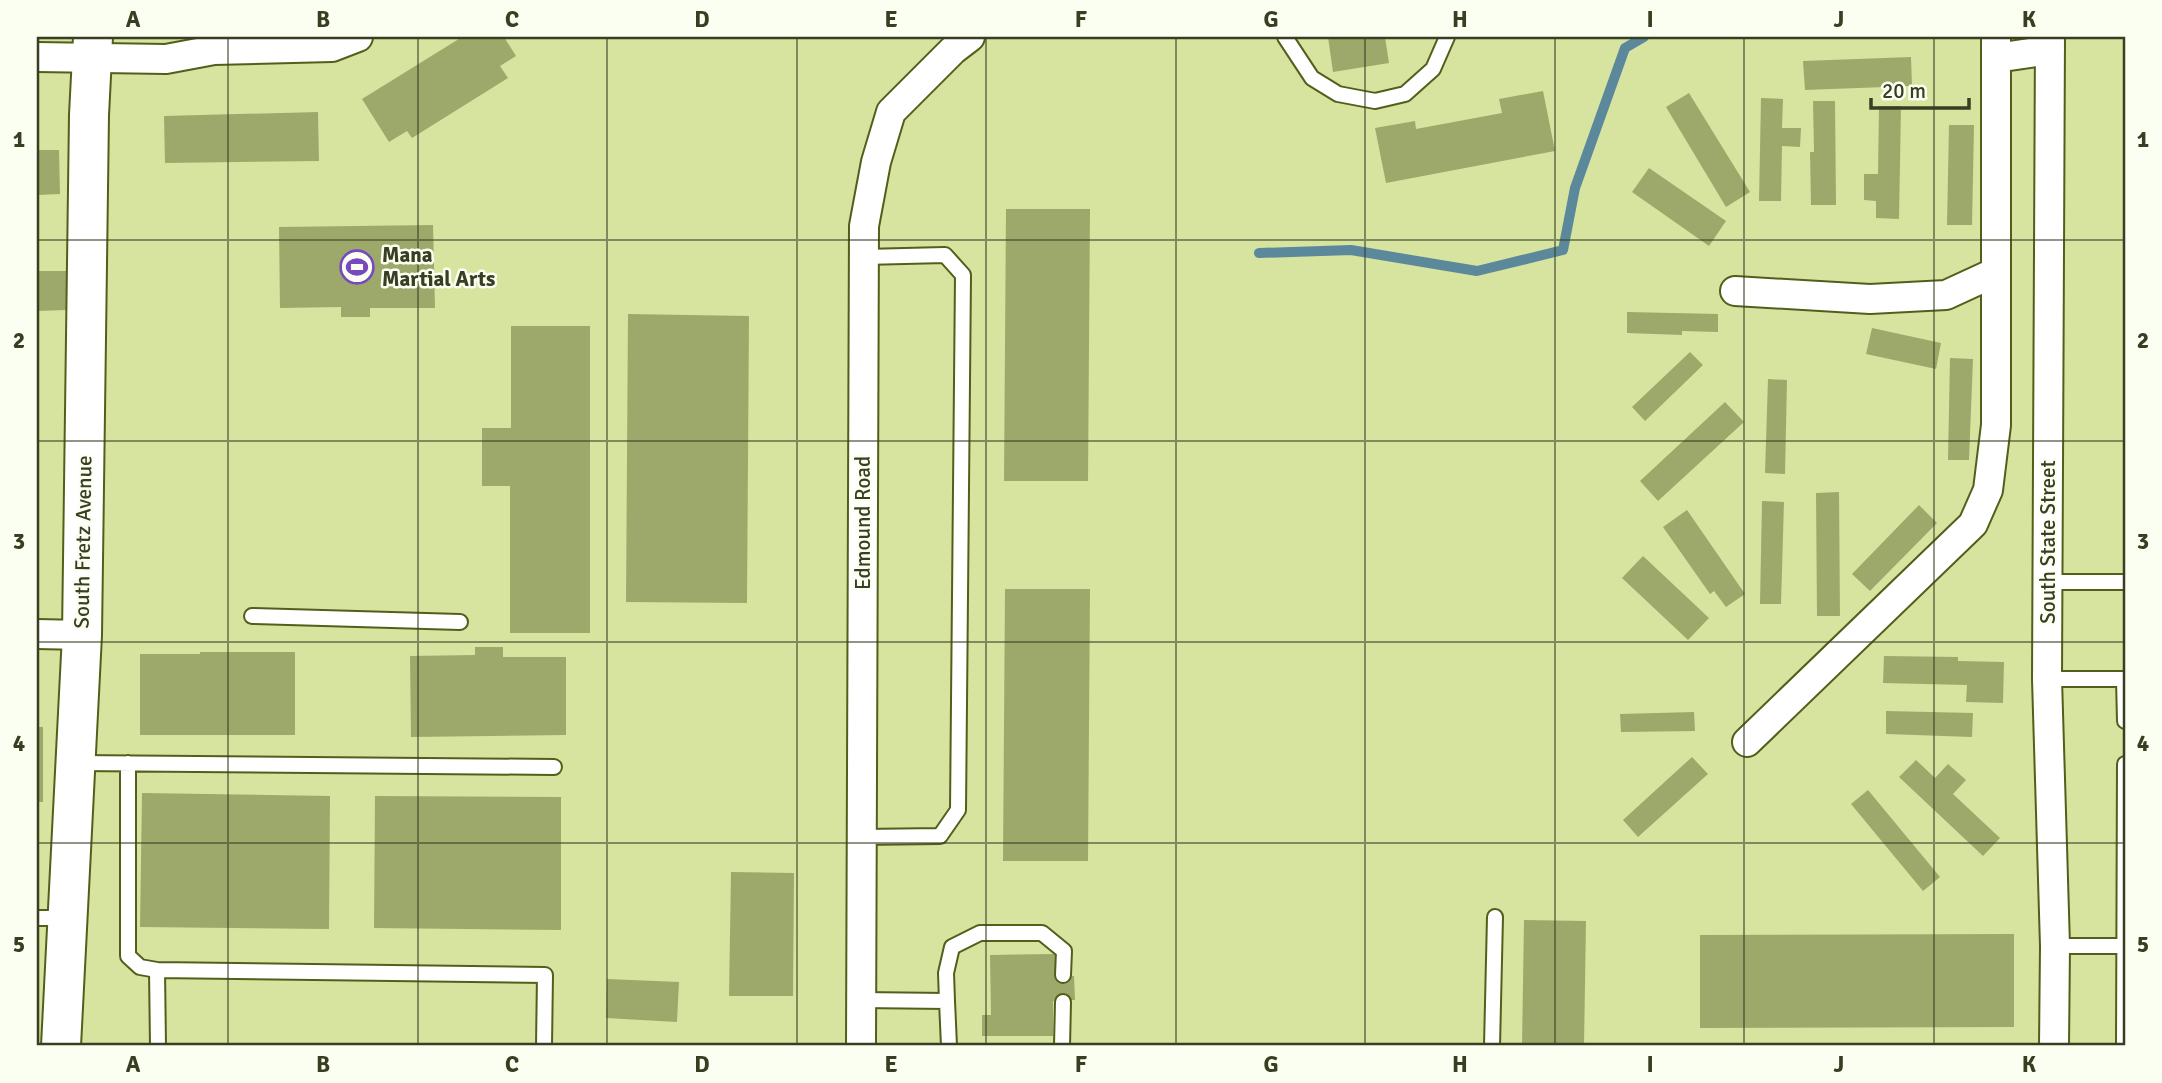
<svg xmlns="http://www.w3.org/2000/svg" width="2162" height="1083" font-family="Signika,sans-serif">
<style>
.lines{fill:none;stroke-linecap:round;stroke-linejoin:round}
.stream{stroke:#5c889c;stroke-width:10}
.building{fill:#9ca96b}
.lane-casing{stroke:#535e1b;stroke-width:18}
.street-casing{stroke:#535e1b;stroke-width:32}
.secondary-casing{stroke:#535e1b;stroke-width:42}
.lane{stroke:#fff;stroke-width:14}
.street{stroke:#fff;stroke-width:28}
.secondary{stroke:#fff;stroke-width:38}
.grid{fill:none;stroke:#383e22;stroke-width:2;stroke-opacity:0.55}
.labels{text-anchor:middle;stroke-width:5;stroke-linejoin:round;paint-order:stroke}
.poi-label{font-size:21px;font-weight:bold;fill:#383e22;stroke:#fbfff1;text-anchor:start}
.street-label{font-size:21px;fill:#383e22;stroke:#fbfff1}
.neatline{fill:none;stroke:#383e22;stroke-width:2.5}
.grid-label{font-size:23px;text-anchor:middle;font-weight:bold;fill:#383e22}
</style>
<rect width="100%" height="100%" fill="#d6e4a0"/>
<g class="lines">
<path class="stream" d="M1259,253L1351,250L1477,271L1563,250L1575,188L1625,48L1644,37"/>
</g>
<path class="building" d="M462,37H504L516,56L500,66L508,78L412,138L407,131L389,142L362,99Z
M1328,37H1385L1389,63L1333,72Z
M1911,57L1912,86L1805,90L1803,61Z
M1543,91L1555,151L1386,183L1375,128L1415,121L1416,129L1502,113L1499,99Z
M1689,93L1750,192L1726,207L1666,107Z
M1761,98L1783,99L1782,128H1801L1800,147L1782,146L1781,201H1759Z
M1813,101H1835L1836,205H1811L1810,152H1814Z
M1879,106H1901L1899,219L1876,218V201L1864,200V174H1878Z
M318,112L319,161L165,163L164,116Z
M1949,125H1974L1972,225H1947Z
M37,150H59L60,194L37,195Z
M1649,168L1726,221L1709,246L1632,192Z
M1006,209H1090L1088,481H1004Z
M433,225L435,308H370V317H341V307L280,308L279,227Z
M37,271H66V310L37,311Z
M1627,312L1718,314V332L1682,331V335L1627,333Z
M628,314L749,316L747,603L626,602Z
M511,326H590V633H510V486H482V428H511Z
M1872,328L1941,343L1936,369L1866,354Z
M1690,352L1703,365L1645,421L1632,407Z
M1950,358L1973,359L1969,460H1948Z
M1768,379L1787,380L1785,474L1765,473Z
M1725,402L1744,422L1658,501L1640,481Z
M1839,492L1840,616H1817L1816,493Z
M1762,501L1784,502L1781,604H1760Z
M1919,505L1937,523L1870,591L1852,574Z
M1687,510L1745,594L1726,607L1714,591L1710,594L1663,527Z
M1643,556L1709,618L1688,640L1622,578Z
M1005,589H1090L1088,861H1003Z
M475,647H503V657H566V735L411,737L410,656L475,655Z
M200,652H295V735H140V654H200Z
M1884,656L1958,657V661L2004,662L2003,703L1966,702L1967,685L1883,683Z
M1886,711L1973,713L1972,737L1886,734Z
M1694,712L1695,731L1621,732L1620,714Z
M37,727H43V802H37Z
M1692,757L1708,774L1638,837L1623,820Z
M1916,760L1935,778L1948,764L1966,780L1953,794L2000,838L1983,856L1899,777Z
M1868,790L1940,877L1923,891L1851,804Z
M142,793L330,796L329,929L140,927Z
M375,796L561,797V930L374,928Z
M731,872L794,873L793,996H729Z
M1524,920L1586,921L1584,1046H1522Z
M2014,934V1027L1700,1028V935Z
M1055,954V976H1074L1075,1000L1053,1001V1036H982V1015H991L990,955Z
M607,979L679,982L677,1022L606,1018Z"/>
<g class="lines">
<defs>
<path id="lane" d="M1285,37L1312,78L1338,94L1375,101L1405,94L1433,69L1447,37
M2048,582H2125
M252,616L460,622
M2047,679H2124L2125,721
M77,763L554,767
M128,763V956L140,967L157,970
M862,837L940,836L958,810L963,275L945,255L864,257
M37,918H67
M2055,946H2123
M861,1000L947,1001L949,1046
M947,1001L946,973L952,947L980,933H1042L1064,951L1063,975
M158,1046L157,970L545,975L544,1046
M1062,1046L1063,1002
M1492,1046L1495,917
M2124,1046L2125,764"/>
<path id="street" d="M2050,37L2047,679L2055,946L2054,1046
M37,57L166,59L214,50L332,47L358,37
M1996,58L2050,50
M1735,291L1870,299L1946,295L1996,272
M37,634L82,635
M1747,742L1973,524L1988,490L1996,425V37
M861,1046L864,226L876,162L891,112L953,50L970,37"/>
<path id="secondary" d="M61,1046L82,635L89,115L93,37"/>
</defs>
<use href="#lane" class="lane-casing"/>
<use href="#street" class="street-casing"/>
<use href="#secondary" class="secondary-casing"/>
<use href="#lane" class="lane"/>
<use href="#street" class="street"/>
<use href="#secondary" class="secondary"/>
</g>
<path class="grid" d="M228,37V1046M418,37V1046M607,37V1046M797,37V1046M986,37V1046M1176,37V1046M1365,37V1046M1555,37V1046M1744,37V1046M1934,37V1046M37,240H2125M37,441H2125M37,642H2125M37,843H2125"/>
<defs>
<symbol id="stadium-ring" viewBox="-11 -11 22 22"><circle r="9.5" fill="#fbfff1" stroke="#7848c0" stroke-width="1.5"/><path d="M0-5a6.5 5 0 1 0 0 10a6.5 5 0 1 0 0-10ZM-3.5-1.8h7v3.6h-7Z" fill="#7848c0"/></symbol>
</defs>
<g fill-rule="evenodd">
<use href="#stadium-ring" x="338" y="248" width="38" height="38"/>
</g>
<g class="labels">
<g class="poi-label">
<text x="382" y="262">Mana<tspan x="382" dy="24">Martial Arts</tspan></text>
</g>
<g class="street-label">
<text transform="translate(863 523) rotate(-90)" y="7">Edmound Road</text>
<text transform="translate(83 542) rotate(-89)" y="7">South Fretz Avenue</text>
<text transform="translate(2048 542) rotate(-90)" y="7">South State Street</text>
</g>
</g>
<rect width="2162" height="1083" fill="none" stroke="#fbfff1" stroke-width="77"/>
<path d="M1871 98v10h98v-10" fill="none" stroke="#383e22" stroke-width="3.5"/>
<text x="1882" y="98" font-size="21" fill="#383e22" stroke="#fbfff1" stroke-width="5" paint-order="stroke">20 m</text>
<rect x="38" y="38" width="2086" height="1006" class="neatline"/>
<g class="grid-label">
<text x="133" y="27">A</text>
<text x="323" y="27">B</text>
<text x="512" y="27">C</text>
<text x="702" y="27">D</text>
<text x="891" y="27">E</text>
<text x="1081" y="27">F</text>
<text x="1271" y="27">G</text>
<text x="1460" y="27">H</text>
<text x="1650" y="27">I</text>
<text x="1839" y="27">J</text>
<text x="2029" y="27">K</text>
<text x="19" y="147">1</text>
<text x="2143" y="147">1</text>
<text x="19" y="348">2</text>
<text x="2143" y="348">2</text>
<text x="19" y="549">3</text>
<text x="2143" y="549">3</text>
<text x="19" y="751">4</text>
<text x="2143" y="751">4</text>
<text x="19" y="952">5</text>
<text x="2143" y="952">5</text>
<text x="133" y="1072">A</text>
<text x="323" y="1072">B</text>
<text x="512" y="1072">C</text>
<text x="702" y="1072">D</text>
<text x="891" y="1072">E</text>
<text x="1081" y="1072">F</text>
<text x="1271" y="1072">G</text>
<text x="1460" y="1072">H</text>
<text x="1650" y="1072">I</text>
<text x="1839" y="1072">J</text>
<text x="2029" y="1072">K</text>
</g>
</svg>
